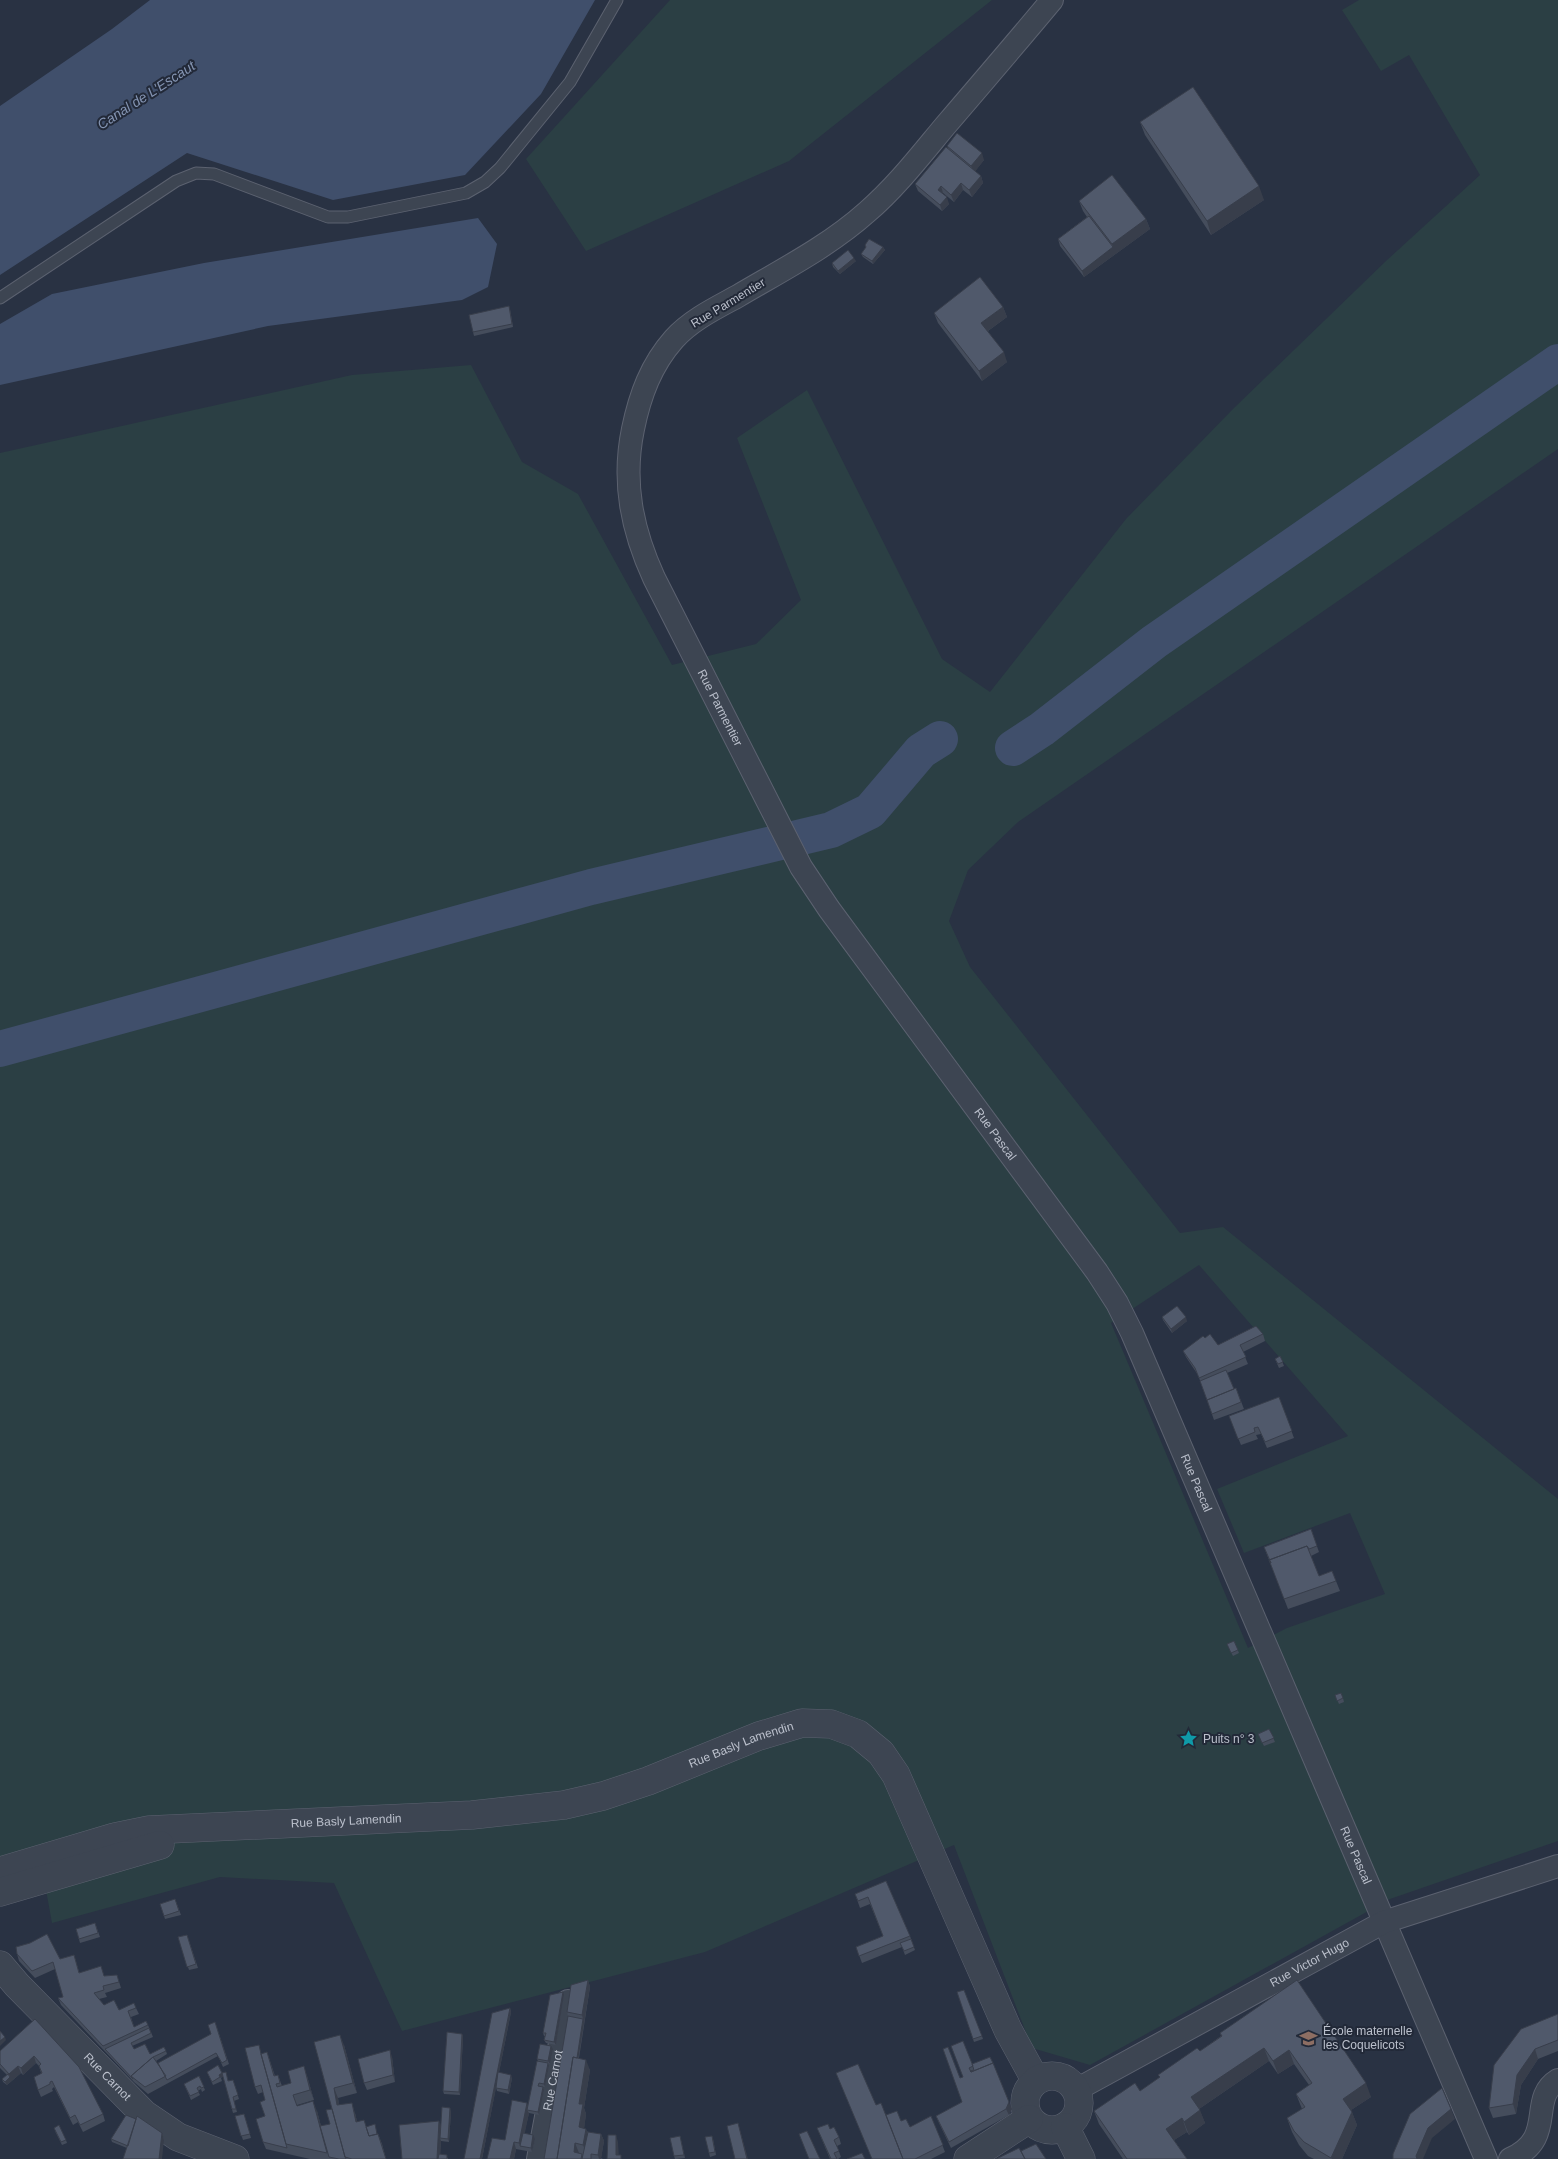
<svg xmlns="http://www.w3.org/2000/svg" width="1558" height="2159" font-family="Arial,sans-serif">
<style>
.green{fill:#2b3f44;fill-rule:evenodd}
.water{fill:#404f6b}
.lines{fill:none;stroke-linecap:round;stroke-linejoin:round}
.river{stroke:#404f6b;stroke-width:36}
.service-casing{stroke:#5c6270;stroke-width:13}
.minor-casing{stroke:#5c6270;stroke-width:24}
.tertiary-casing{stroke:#5c6270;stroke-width:29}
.service{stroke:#3d4552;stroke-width:11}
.minor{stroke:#3d4552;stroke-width:22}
.tertiary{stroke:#3d4552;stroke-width:28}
.wall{fill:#454d5c}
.shaded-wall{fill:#383e4b}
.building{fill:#50596b;stroke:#383e4b}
.labels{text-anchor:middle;stroke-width:4;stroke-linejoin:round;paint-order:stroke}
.street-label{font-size:12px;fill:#bbc0cc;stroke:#222938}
.poi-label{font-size:12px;fill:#bbc0cc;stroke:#222938;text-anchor:start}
.water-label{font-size:14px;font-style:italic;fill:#8494b2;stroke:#222938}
</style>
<rect width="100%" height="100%" fill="#293243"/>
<path class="green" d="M670,0H992L789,161L586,251L526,159Z
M1359,0H1558V449L1018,822L968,870L949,921L970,967L1180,1233L1223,1227L1558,1499V1841L1390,1899L1090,2065L1032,2048L954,1845L705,1952L402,2031L334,1883L220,1877L52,1923L46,1890L0,1903V453L352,375L471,365L522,462L578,494L672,665L756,644L801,600L737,438L807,390L942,659L990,692L1126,519L1233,409L1386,261L1480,175L1409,55L1381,71L1342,10ZM1199,1265L1348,1436L1217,1489L1244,1553L1350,1513L1385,1594L1287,1628L1248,1648L1111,1323Z"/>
<path class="water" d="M150,0H595L541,94L465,175L333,200L187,153L0,275V106L112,29Z
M478,218L497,244L488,287L462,300L268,326L0,385V324L52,294L204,263Z"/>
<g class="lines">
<path class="river" d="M1013,748L1042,729L1154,642L1558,362
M0,1049L591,887L831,830L870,811L921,751L940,739"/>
<defs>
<path id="service" d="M0,298L176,181L196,173L214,174L328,217H348L466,193L485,182L500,168L570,82L617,0"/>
<g id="minor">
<path id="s1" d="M1052,0C1017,42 981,84 945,126C920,156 896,187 867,212C829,246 782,270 738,296C716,308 691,320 674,339C651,365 640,395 633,429C622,482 632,530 654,578L801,867L829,909L1097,1272L1117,1303L1132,1333L1486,2159"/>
<path id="s2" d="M1076,2090L1384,1922L1558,1866"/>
<path id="s3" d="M538,2159L568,2001"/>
<path d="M1510,2159C1558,2138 1527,2099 1558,2080"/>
</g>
<g id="tertiary">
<path id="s4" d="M0,1871L115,1837L149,1830L472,1815L564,1805L603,1796L648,1781L759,1736L802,1723L831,1724L858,1734L881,1753L896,1775L1008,2030L1036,2081"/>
<path d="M0,1892L160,1845"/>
<path id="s5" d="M0,1965L17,1985L144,2114L178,2137L235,2159"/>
<circle cx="1052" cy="2103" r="27"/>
<path d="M1065,2127L1081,2159"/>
<path d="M968,2159L1029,2119"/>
</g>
</defs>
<use href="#service" class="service-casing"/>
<use href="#minor" class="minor-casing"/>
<use href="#tertiary" class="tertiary-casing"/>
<use href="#service" class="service"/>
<use href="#minor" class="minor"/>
<use href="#tertiary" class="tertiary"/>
</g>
<path class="wall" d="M1140,122L1264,200L1211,235L1145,135Z
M947,146L984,160L975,171L981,176L983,183L972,197L963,190L954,202L943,193V194L949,204L942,211L918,191L915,184L948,149Z
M1079,201L1146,219L1150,229L1084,277L1060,246L1058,239L1087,217L1083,211Z
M865,245L883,247L885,250L873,264L863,257L861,254L866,248Z
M856,261L840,274L833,267L832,263Z
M1003,307L1007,317L988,331L1007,362L982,381L938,323L934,313Z
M510,309L513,327L474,336L473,332Z
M1162,1317L1187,1321L1172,1333L1163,1320Z
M1263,1334L1265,1341L1243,1352L1248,1364L1227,1373L1234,1389L1236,1388L1244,1409L1214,1420L1198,1375L1186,1357L1183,1351L1205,1338L1218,1345Z
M1280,1356L1284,1366L1279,1368L1275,1359Z
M1279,1397L1294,1438L1267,1448L1261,1434L1256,1435L1258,1439L1241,1445L1229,1416Z
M1311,1529L1319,1552L1311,1556L1319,1576L1332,1571L1340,1591L1288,1609L1264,1547Z
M1234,1641L1239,1653L1233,1656L1227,1644Z
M1335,1695L1343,1698L1344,1702L1339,1704Z
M1269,1729L1275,1742L1264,1746L1258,1734Z
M886,1881L910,1936L915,1950L905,1955L902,1947L862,1963L856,1947L883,1936L870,1904L860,1908L855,1894Z
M175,1899L181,1915L165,1919L160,1904Z
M95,1923L100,1937L80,1943L76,1929Z
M187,1935L198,1968L189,1970L178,1937Z
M17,1954L60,1959L74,1955L79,1972L105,1976L117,1975L121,1988L105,1993L107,1997L99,1999L104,2005L119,2010L136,2008L139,2014L131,2017L134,2027L148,2025L153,2037L132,2046L134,2049L150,2054L166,2051L167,2054L156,2061L158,2064L211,2034L215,2022L229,2064L223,2067L218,2056L148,2094L134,2082L61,2005L58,1998L63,1997L55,1969L35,1978L19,1961Z
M588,1980L590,1987L579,2058L590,2070L584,2108L586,2114L584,2128L588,2132L601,2134L604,2141L601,2158L603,2159H544L568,2016L567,2012Z
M1297,1980L1371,2097L1351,2110L1357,2125L1342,2159H1314L1308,2156L1299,2145L1292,2132L1287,2118L1302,2109L1296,2094L1309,2085L1294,2064L1278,2074L1269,2061L1199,2109L1205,2123L1189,2135L1187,2132L1174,2140L1187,2159H1123L1099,2124L1094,2111L1140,2091L1160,2078L1158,2075L1200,2051L1221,2036L1220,2033Z
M957,1992L982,2036L983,2039L974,2042Z
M564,1995L556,2045L546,2043L544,2040L545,2036H544L543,2033Z
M510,2008L511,2012L499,2072L512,2078L509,2094L497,2091L496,2087L482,2159H464Z
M1558,2014V2051L1538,2059L1521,2085L1516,2114L1493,2118L1489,2108Z
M35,2019L103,2114L105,2121L83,2132L78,2122L73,2125L54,2087L52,2089L53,2091L41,2097L38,2090L41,2073L39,2066L36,2063L23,2075L21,2073L7,2085L3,2082L2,2079L7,2075L0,2068V2051Z
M462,2034L463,2037L460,2095L444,2094L443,2091Z
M963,2041L974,2069L1012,2109L1009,2115L951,2148L939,2123L936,2116L962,2102L960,2078L963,2077Z
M314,2042L344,2045L357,2093L338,2098L339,2105L355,2113L357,2122L378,2134L382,2144L386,2159H310L266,2149L263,2142L265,2100L263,2092L258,2094L255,2087L262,2054L267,2052L275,2076L278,2075L282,2086L291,2083L307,2076L314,2100L297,2105V2106L317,2111L321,2126L330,2124L332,2109Z
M553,2049L550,2064H548L549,2066L545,2087L540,2086L543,2087L544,2090L539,2115L529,2113L524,2134L535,2139L532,2152L516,2149L514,2159H487L505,2140L527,2103L528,2107L538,2061L537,2059Z
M392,2057L395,2082L367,2090L364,2083Z
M207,2072L222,2073L229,2081L233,2080L239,2099L234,2101L237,2112L233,2113L223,2076L221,2078L222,2081L213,2085Z
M836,2073L876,2105L886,2115L901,2121L910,2127L931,2116L945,2152L931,2159H872Z
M199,2076L205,2090L202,2092L201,2089L198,2091L200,2095L191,2100L184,2084Z
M451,2111L449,2142L441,2141L440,2154L448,2158V2159H402L441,2125Z
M244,2114L251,2138L243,2140L235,2116Z
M817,2128L830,2129L839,2137L841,2144L837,2146L841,2157L838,2159H830Z
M55,2131L66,2140L67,2143L62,2145Z
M162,2133L164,2140L127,2148L112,2142L111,2139Z
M680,2136L685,2158L675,2159L674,2156Z
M713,2139L716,2155L710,2157L709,2153Z"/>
<path class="shaded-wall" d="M982,153L984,160L974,173L971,166Z
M981,176L983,183L972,197L969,190Z
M961,183L963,190L954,202L951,195Z
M941,186L943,193L940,197L938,190Z
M1259,186L1264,200L1211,235L1207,221Z
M947,197L949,204L942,211L940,205Z
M1146,219L1150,229L1084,277L1082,271L1113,247L1112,244Z
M883,247L885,250L873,264L872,261Z
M854,258L856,261L840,274L838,271Z
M1003,307L1007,317L985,333L981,323Z
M1004,352L1007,362L982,381L979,371Z
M1186,1317L1187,1321L1172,1333L1171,1329Z
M588,1980L590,1987L562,2159H561L583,2019L582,2015Z
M563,1992L564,1995L556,2045L554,2042Z
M510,2008L511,2012L482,2159H480Z
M462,2034L463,2037L460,2095L459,2092Z
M340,2035L344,2045L357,2093L353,2083Z
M5,2037L6,2040L0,2046V2041Z
M551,2046L553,2049L550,2064L548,2061Z
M1264,2048L1269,2061L1196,2111L1191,2097Z
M1535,2049L1538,2059L1521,2085L1516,2114L1513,2104L1517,2075Z
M390,2050L392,2057L395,2082L393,2075Z
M1289,2050L1294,2064L1278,2074L1273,2061Z
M34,2056L36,2063L23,2075L21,2068Z
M586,2060L590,2070L584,2108L586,2114L583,2138L579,2127V2104Z
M548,2063L549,2066L545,2087L544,2084Z
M18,2066L21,2073L7,2085L5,2082L10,2077L9,2074Z
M304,2066L307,2076L314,2100L310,2090Z
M222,2073L223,2076L220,2078L219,2075Z
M511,2075L512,2078L509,2094L508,2090Z
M1366,2083L1371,2097L1348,2112L1343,2099Z
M543,2087L544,2090L539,2115L538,2112Z
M334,2088L338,2098L341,2115L337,2105Z
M313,2101L317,2111L329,2157Z
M1009,2102L1012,2109L1009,2115L1006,2109Z
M352,2103L355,2113L360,2133L356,2122Z
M527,2103L529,2110H527L529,2113L522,2147L520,2146L519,2143Z
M450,2108L451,2111L449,2142L448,2139Z
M1451,2109L1455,2119L1432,2138L1423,2159H1417L1416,2156L1428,2128Z
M1200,2110L1205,2123L1189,2135L1184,2122Z
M1352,2112L1357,2125L1342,2159H1332L1331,2158Z
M1182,2118L1187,2132L1171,2142L1166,2129Z
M439,2121L442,2128L440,2138L441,2141L440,2159H437Z
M738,2123L740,2130L748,2159H747Z
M586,2129L590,2139L587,2155L583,2145Z
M162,2133L164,2140L162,2159H159Z
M601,2134L604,2141L601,2159H599L598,2155Z
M533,2135L535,2139L532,2152L531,2148Z
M616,2135L618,2142L619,2159L616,2155Z
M514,2142L516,2149L514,2159H510Z
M575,2143L579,2153L574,2152Z"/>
<path class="building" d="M1193,87L1259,186L1207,221L1140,122Z
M957,133L982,153L971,166L947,146Z
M946,147L981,176L969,190L961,183L951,195L941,186L938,190L947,197L940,205L915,184Z
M1112,175L1146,219L1112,244L1079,201Z
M1089,216L1113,247L1082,271L1058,239Z
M869,239L883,247L872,261L861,254L866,247L865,245Z
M848,250L854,258L838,271L832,263Z
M980,277L1003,307L981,323L1004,352L979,371L934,313Z
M509,306L512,324L473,332L469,315Z
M1177,1306L1186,1317L1171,1329L1162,1317Z
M1256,1326L1263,1334L1240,1345L1246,1357L1199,1378L1195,1368L1183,1351L1203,1336L1205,1338L1210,1334L1218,1345Z
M1280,1356L1283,1362L1278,1364L1275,1359Z
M1226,1370L1234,1389L1207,1400L1200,1381Z
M1236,1388L1241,1402L1212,1414L1207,1400Z
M1279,1397L1292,1431L1265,1442L1258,1427L1254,1428L1255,1432L1238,1439L1229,1416Z
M1311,1529L1317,1546L1309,1549L1307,1546L1269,1560L1271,1563L1264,1547Z
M1307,1546L1319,1576L1332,1571L1336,1581L1284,1599L1269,1560Z
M1234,1641L1238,1650L1231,1653L1227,1644Z
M1341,1693L1343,1698L1337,1701L1335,1695Z
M1269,1729L1274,1738L1262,1743L1258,1734Z
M886,1881L910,1936L859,1956L856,1947L883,1936L868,1897L858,1901L855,1894Z
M175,1899L179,1911L164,1916L160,1904Z
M95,1923L98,1933L79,1939L76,1929Z
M47,1934L60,1959L74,1955L79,1973L101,1966L104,1976L117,1975L119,1982L103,1986L104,1990L94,1993L104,2005L114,2000L119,2010L134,2003L136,2008L128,2011L134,2027L146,2021L148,2025L103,2046L58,1998L63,1997L53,1962L32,1971L17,1954L16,1947L30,1943Z
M187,1935L196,1964L187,1967L178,1937Z
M911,1939L914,1947L904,1951L900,1943Z
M588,1980L582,2015L567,2012L571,1985Z
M1297,1980L1366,2083L1343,2099L1352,2112L1331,2158L1304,2142L1294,2131L1287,2118L1305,2107L1296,2094L1312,2083L1289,2050L1273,2061L1264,2048L1191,2097L1200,2110L1184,2122L1182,2118L1166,2129L1187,2159H1127L1094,2111L1135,2083L1140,2091L1160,2077L1158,2075L1197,2048L1200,2051L1222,2036L1220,2033Z
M964,1990L982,2036L973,2039L957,1992Z
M563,1992L554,2042L544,2040L546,2033H543L550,1995Z
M510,2008L480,2159H464L492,2013Z
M1558,2014V2040L1535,2049L1517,2075L1513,2104L1489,2108L1494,2065L1521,2029Z
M568,2016L583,2019L577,2058L573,2057L557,2159H544Z
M35,2019L79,2067L103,2114L80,2125L75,2115L70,2118L52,2081L50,2082V2084L38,2090L34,2077L42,2073L39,2066L41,2064L34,2056L21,2068L18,2066L9,2074L0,2064V2051Z
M215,2022L227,2060L222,2063L216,2053L167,2080L158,2063L211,2034L208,2025Z
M149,2028L151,2033L131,2043L134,2049L145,2044L150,2054L164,2047L166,2051L153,2057L131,2076L133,2079L105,2049Z
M0,2031L5,2037L0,2041Z
M447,2032L462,2034L459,2092L443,2091Z
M340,2035L353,2083L334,2088L337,2105L352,2103L356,2122L364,2120L369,2136L378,2134L386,2159H352L345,2157L314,2042Z
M963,2041L973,2066L969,2068L971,2072L993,2063L1009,2102L1006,2109L949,2142L936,2116L962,2102L943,2049L948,2047L960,2078L963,2077L951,2046Z
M540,2044L551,2046L548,2061L537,2059Z
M259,2045L261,2054L287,2148L263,2142L256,2119L265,2116L260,2102L265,2100L261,2085L255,2087L245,2048Z
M390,2050L393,2075L364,2083L358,2059Z
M267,2052L274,2076L278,2075L280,2083L276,2084L277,2087L291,2083L288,2071L304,2066L310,2090L293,2095L297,2106L313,2101L327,2153L286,2144L261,2054Z
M153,2057L166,2076L145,2087L131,2076Z
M573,2057L586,2060L579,2104H583L579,2127L586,2129L583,2145L575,2143L574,2152L582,2154L581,2159H557Z
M990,2057L993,2063L971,2072L970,2071L974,2070L972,2064Z
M537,2061L548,2063L544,2084L539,2083L538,2086L543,2087L538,2112L527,2110Z
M858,2064L876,2105L881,2103L903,2159H872L836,2073Z
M218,2065L222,2073L226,2072L228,2081L233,2080L238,2095L233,2097L236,2109H232L222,2073L219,2075L220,2077L212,2082L207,2072Z
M498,2072L511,2075L508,2090L496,2088Z
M8,2074L10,2077L5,2082L2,2079Z
M199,2076L204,2087L201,2088L200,2086L197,2088L199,2092L190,2096L184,2084Z
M1442,2088L1451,2109L1428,2128L1416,2156L1417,2159H1393V2154L1410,2114Z
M512,2100L527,2103L519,2143L514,2142L510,2159H487L492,2138L505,2140Z
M442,2107L450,2108L448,2139L440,2138Z
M332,2109L345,2157L346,2159H339L329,2157L320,2126L330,2124L326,2110Z
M897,2111L901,2121L906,2119L910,2127L931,2116L943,2145L915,2159H903L886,2115Z
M244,2114L250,2134L241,2136L235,2116Z
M126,2115L136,2119L128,2146L111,2139Z
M137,2116L162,2133L159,2159H123Z
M439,2121L437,2159H402L399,2125Z
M738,2123L747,2159H735L727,2126Z
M375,2124L377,2134L369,2136L366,2127Z
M828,2124L830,2129L834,2127L839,2137L834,2140L839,2151L834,2153L837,2159H831L817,2128Z
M59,2125L66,2140L61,2142L54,2128Z
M807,2131L820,2159H809L799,2134Z
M588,2132L601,2134L598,2155L591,2154V2159H582Z
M523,2133L533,2135L531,2148L520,2146Z
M608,2135H616V2155H621V2159H607Z
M680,2136L684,2155L674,2156L670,2138Z
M712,2136L715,2152L709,2153L705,2137Z
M1036,2144L1046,2159H1025L1021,2151Z
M1019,2148L1025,2159H996Z
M862,2153L865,2159H847Z
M439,2154L447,2155V2159H438Z"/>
<defs>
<symbol id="sight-bare" viewBox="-9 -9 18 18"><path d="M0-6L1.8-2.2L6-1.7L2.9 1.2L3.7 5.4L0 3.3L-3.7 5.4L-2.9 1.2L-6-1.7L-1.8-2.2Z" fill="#0f9aa8" stroke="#222938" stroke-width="2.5" paint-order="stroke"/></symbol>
<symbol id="school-bare" viewBox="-9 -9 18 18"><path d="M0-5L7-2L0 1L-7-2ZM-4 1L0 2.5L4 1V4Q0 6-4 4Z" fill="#8d6e63" stroke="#222938" stroke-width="2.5" paint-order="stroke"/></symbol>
</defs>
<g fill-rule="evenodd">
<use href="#sight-bare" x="1176" y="1726" width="25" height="25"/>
<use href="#school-bare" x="1296" y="2026" width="25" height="25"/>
</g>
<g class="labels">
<g class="street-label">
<text transform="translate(728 303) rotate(-31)" y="4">Rue Parmentier</text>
<text dy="4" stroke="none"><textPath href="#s1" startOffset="912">Rue Parmentier</textPath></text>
<text dy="4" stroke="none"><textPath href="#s1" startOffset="1421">Rue Pascal</textPath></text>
<text dy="4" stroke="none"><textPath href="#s1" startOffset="1826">Rue Pascal</textPath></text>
<text dy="4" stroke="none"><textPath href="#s4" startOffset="758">Rue Basly Lamendin</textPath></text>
<text dy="4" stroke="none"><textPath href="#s4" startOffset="352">Rue Basly Lamendin</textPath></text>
<text dy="4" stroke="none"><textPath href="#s1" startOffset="2231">Rue Pascal</textPath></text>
<text dy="4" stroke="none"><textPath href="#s2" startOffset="266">Rue Victor Hugo</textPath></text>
<text dy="4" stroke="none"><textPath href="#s5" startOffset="155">Rue Carnot</textPath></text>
<text dy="4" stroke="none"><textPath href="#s3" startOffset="80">Rue Carnot</textPath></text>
</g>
<g class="poi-label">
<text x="1203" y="1743">Puits n° 3</text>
<text x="1323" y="2035">École maternelle<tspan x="1323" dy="14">les Coquelicots</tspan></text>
</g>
<g class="water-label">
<text transform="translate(146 95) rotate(-33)" y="5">Canal de L'Escaut</text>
</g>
</g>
</svg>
